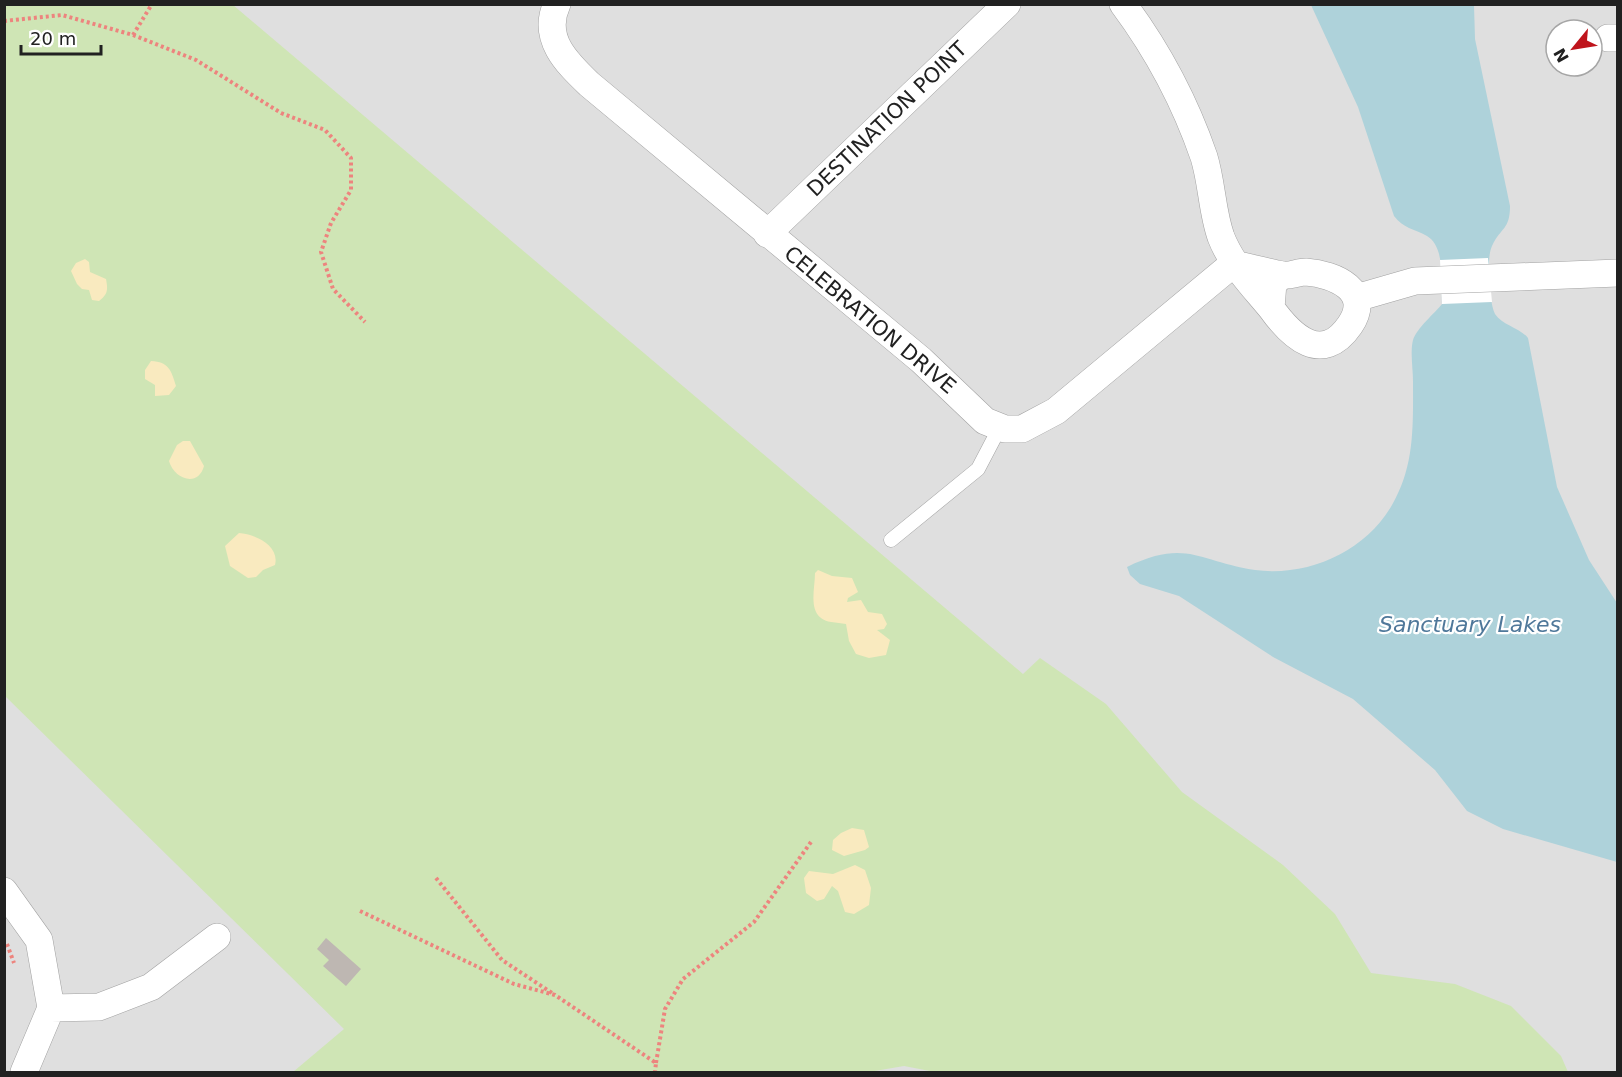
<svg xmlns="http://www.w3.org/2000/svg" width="1622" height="1077" font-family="'DejaVu Sans',sans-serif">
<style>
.residential{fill:#dfdfdf;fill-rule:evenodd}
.grass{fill:#cfe5b5}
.sand{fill:#f9eabf}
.water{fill:#aed2da}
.pier{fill:#fff}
.building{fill:#beb7b2}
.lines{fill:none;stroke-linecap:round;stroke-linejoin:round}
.service-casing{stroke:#a2a2a2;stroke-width:15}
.minor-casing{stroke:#a2a2a2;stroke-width:28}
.path{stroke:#ed847e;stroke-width:4;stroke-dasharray:3 3;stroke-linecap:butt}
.service{stroke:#fff;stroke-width:14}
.minor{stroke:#fff;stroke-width:27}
.labels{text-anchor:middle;stroke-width:4.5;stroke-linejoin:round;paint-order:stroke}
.street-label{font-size:21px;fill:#212121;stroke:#fff}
.water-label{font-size:22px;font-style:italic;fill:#4f789a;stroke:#fff}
</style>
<rect width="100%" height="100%" fill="#f1eee9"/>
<path class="residential" d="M5,5H1617V1072H5ZM1556,30H1592V66H1556Z"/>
<path class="grass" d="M4,5H233L1023,674L1040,658L1106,704L1182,792L1283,865L1335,914L1371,973L1455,984L1511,1006L1561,1056L1568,1072H935L904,1066L869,1072H293L344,1029L5,696Z"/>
<path class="sand" d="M85,259L89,262L90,272L106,279C108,290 108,294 99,301L92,300L89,290L82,289L77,284L71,271L76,263Z
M151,361C169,362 171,370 176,386L169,395L155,396V385L145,379V370Z
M183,441H190L204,466C198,488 174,479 169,461L177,445Z
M239,533C254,534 280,545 275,565L263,570L256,577L248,578L230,566L225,546Z
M818,570L832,576L852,578L858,592L848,598L847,602L861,600L868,612L882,614L887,624L884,629L877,630L890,640L886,655L869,658L856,654L849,641L846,624C841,623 837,623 831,622C806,618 815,590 815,573Z
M852,828L864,830L869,847L865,850L844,856L832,850L833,840L841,833Z
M855,865L865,870L871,888L869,905L854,914L845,912L838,891L832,886L824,899L817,901L806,893L804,878L809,871L833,874Z"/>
<path class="water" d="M1311,5H1474L1475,39L1510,206C1510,230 1501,227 1492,246C1486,258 1489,302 1495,314C1502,325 1520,328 1528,338L1557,487L1589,560L1617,603V862L1503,829L1467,811L1435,770L1353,699L1273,657L1179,596L1140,584L1130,575L1127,567C1187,538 1199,562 1255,570C1308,577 1365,552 1392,505C1415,466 1413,425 1413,381C1413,369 1410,352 1413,340C1417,328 1434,314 1442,304C1441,285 1446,247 1427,236C1414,229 1403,228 1394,216L1358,107Z"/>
<path class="pier" d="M1488,258L1492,302L1442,304L1440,260Z"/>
<path class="building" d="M326,938L361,969L346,986L323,966L329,960L317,949Z"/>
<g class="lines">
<defs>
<path id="service" d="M891,540L978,469L1000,427"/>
<path id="minor" d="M557,4C541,38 567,63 589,84L921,360L985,421L1005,429H1022L1056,411L1233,264
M1123,4C1158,51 1185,102 1204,157C1212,183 1212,212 1221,237C1232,265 1252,285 1271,308
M1608,38H1618
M767,234L1007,4
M1233,264C1249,267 1266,272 1283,275C1291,276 1298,272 1306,272C1335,274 1373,291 1350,325C1322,366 1291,336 1271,308L1273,283L1283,275
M1356,298L1415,281L1618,273
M4,891L39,940L51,1008L24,1072
M51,1008L99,1007L151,987L217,937"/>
</defs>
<use href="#service" class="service-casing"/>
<use href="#minor" class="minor-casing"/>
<path class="path" d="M4,21L62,15L133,35L196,60L281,113L325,130L351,158V190L331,223L321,252L333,289L365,322
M133,35L152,4
M436,878L502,960L552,993
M360,911L514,984L555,995L656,1063L655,1072
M7,944L14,963
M656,1063L665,1009L683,979L754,922L811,842"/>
<use href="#service" class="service"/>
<use href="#minor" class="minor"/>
</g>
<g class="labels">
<g class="street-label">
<text transform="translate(887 119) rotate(-44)" y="7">DESTINATION POINT</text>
<text transform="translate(870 320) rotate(40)" y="7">CELEBRATION DRIVE</text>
</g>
<g class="water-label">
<text x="1470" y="632">Sanctuary Lakes</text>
</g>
</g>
<rect width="1622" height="1077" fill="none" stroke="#212121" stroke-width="12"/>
<g transform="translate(1574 48) rotate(240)"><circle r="28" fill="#ffffff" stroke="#a6a6a6" stroke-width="1.5"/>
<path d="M0-4.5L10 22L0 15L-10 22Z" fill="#bf141c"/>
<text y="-9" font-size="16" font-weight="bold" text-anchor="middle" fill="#212121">N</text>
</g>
<path d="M21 45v9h80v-9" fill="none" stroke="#212121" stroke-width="3"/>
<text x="30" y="45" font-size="18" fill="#212121" stroke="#ffffff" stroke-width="4.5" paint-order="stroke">20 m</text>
</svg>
